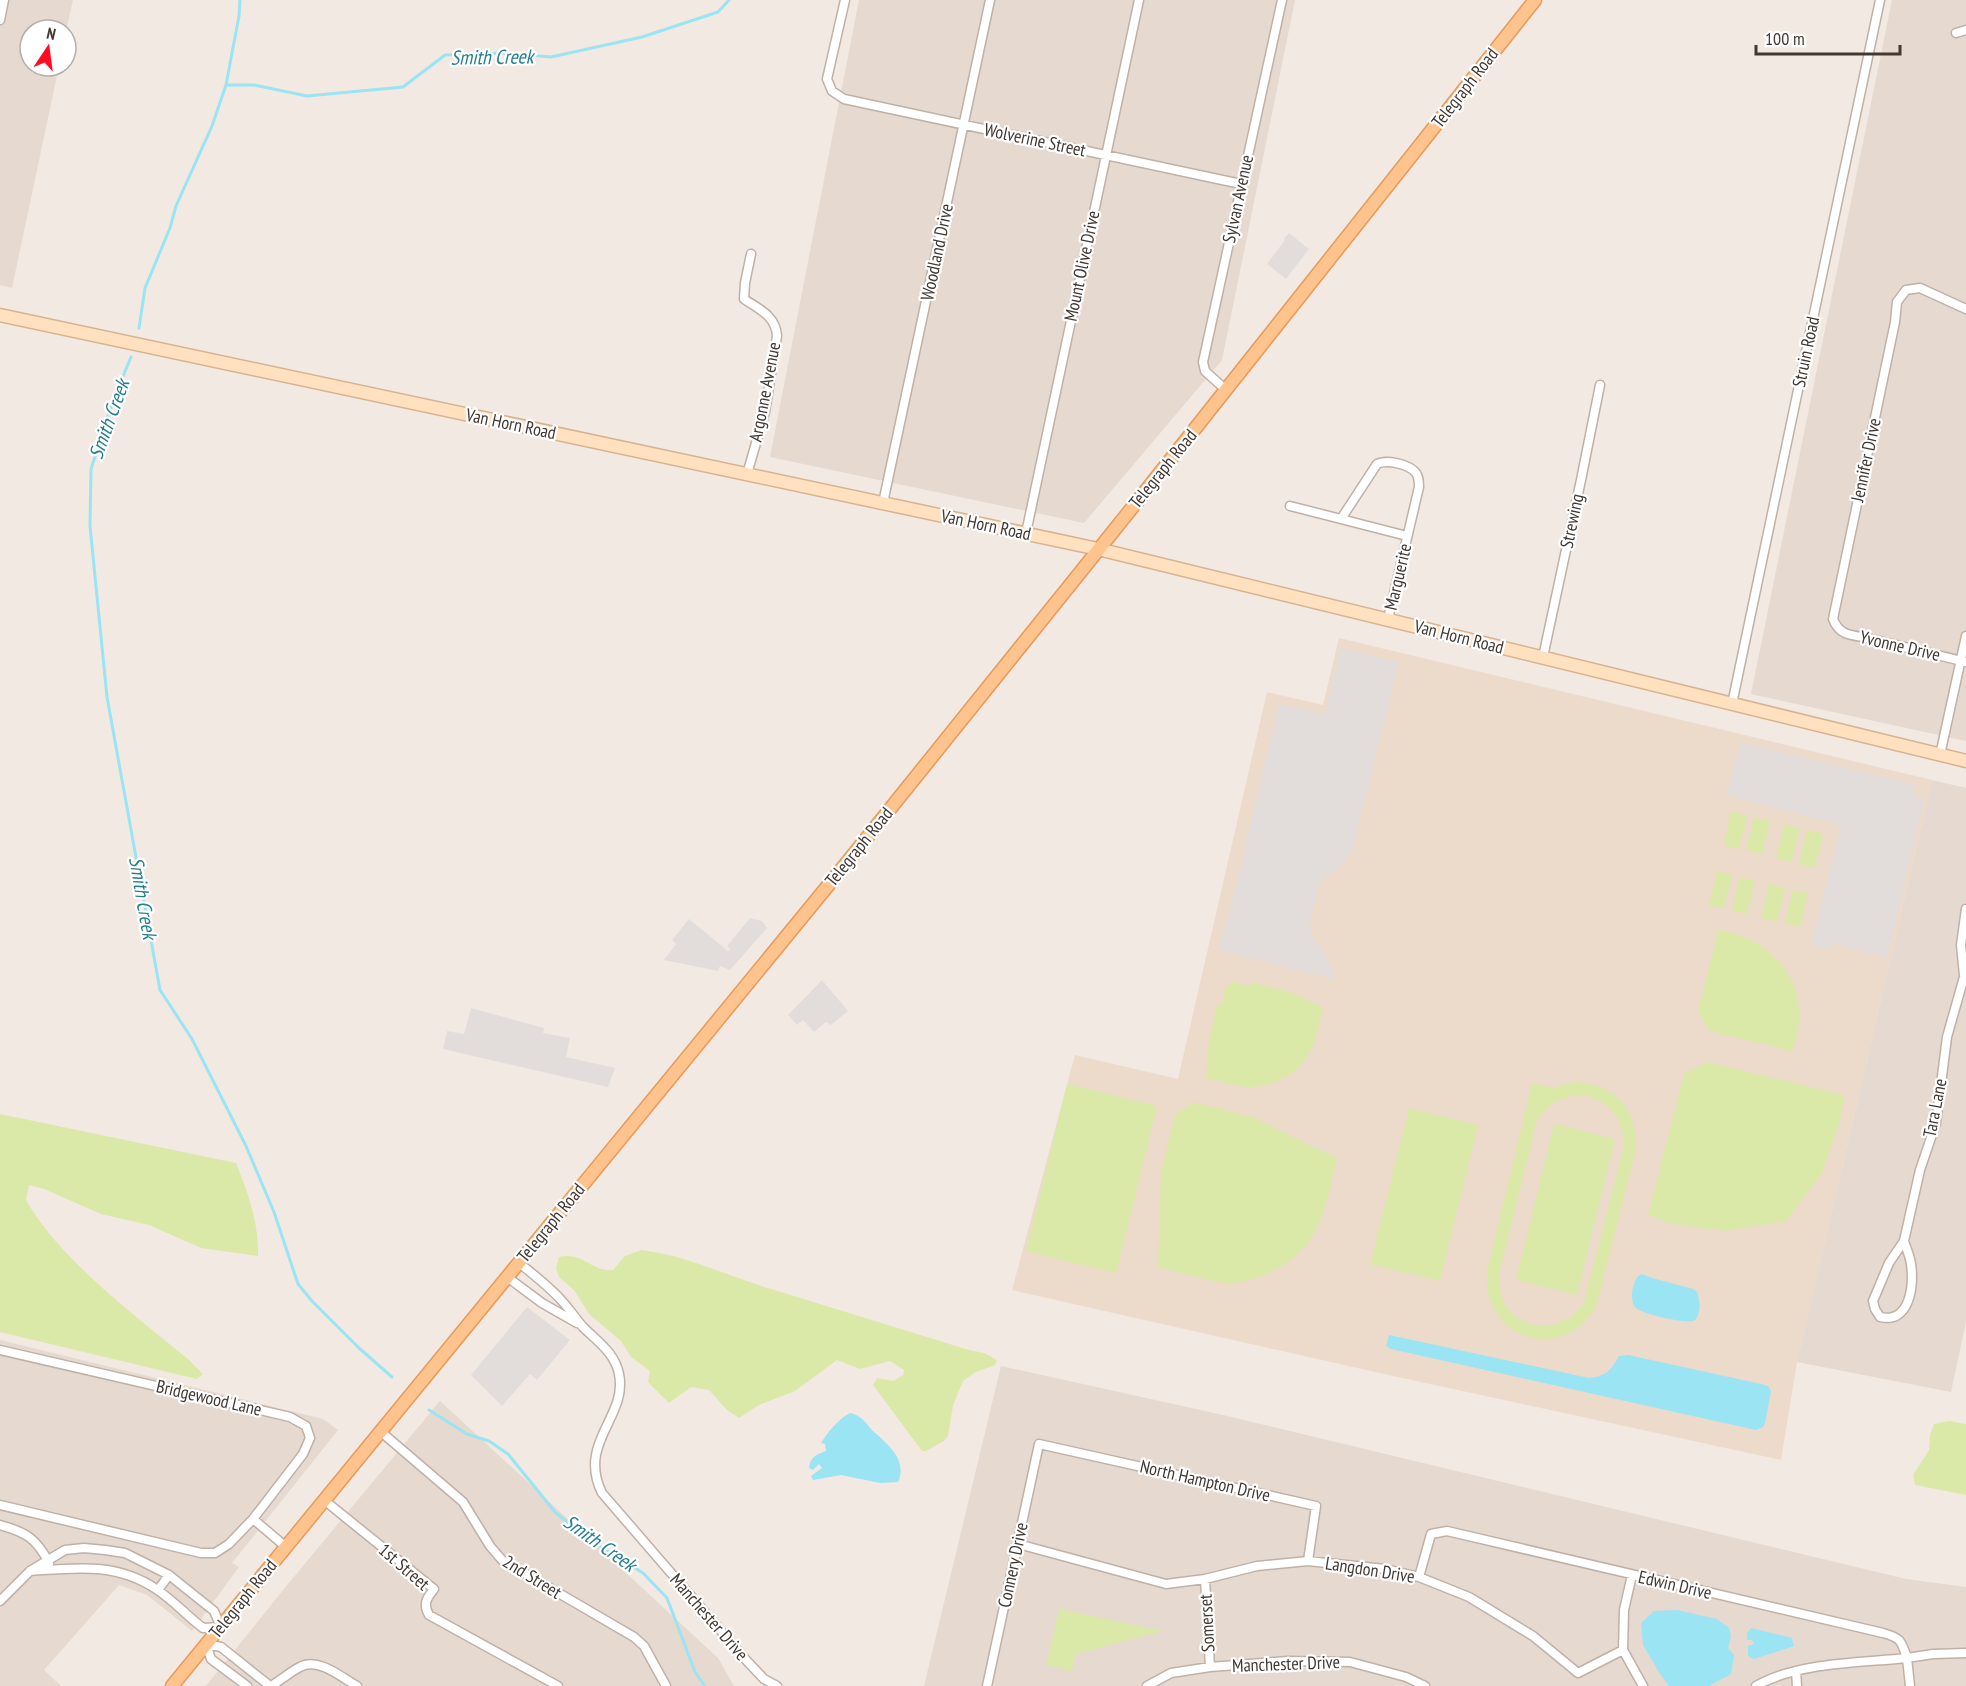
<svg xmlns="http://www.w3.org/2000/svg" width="1966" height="1686" font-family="'PT Sans Narrow',sans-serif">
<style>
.residential{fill:#e6d9d0}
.education{fill:#ecdacb}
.green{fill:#dbe9a8;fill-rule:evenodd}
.parking{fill:#e2dddb}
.water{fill:#9ae4f3}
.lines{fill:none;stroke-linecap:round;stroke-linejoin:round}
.stream{stroke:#9ae4f3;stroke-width:3}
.street-casing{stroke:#c0b1a7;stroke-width:11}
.secondary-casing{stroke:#d8b391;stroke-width:15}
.primary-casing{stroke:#e89a5a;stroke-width:15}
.street{stroke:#fff;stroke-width:8}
.secondary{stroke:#ffe0bf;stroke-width:12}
.primary{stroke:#ffc38e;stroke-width:12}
.labels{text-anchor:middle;stroke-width:4.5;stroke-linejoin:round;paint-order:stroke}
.street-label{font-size:18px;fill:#433832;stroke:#fff}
.water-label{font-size:20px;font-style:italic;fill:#237f92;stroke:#fff}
</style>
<rect width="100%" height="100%" fill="#f2e9e2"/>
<path class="residential" d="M0,0H73L66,31L30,30V66H59L12,288L0,285Z
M859,0H1295L1222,360L1084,523L770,457Z
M1892,0H1966V741L1751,694Z
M1932,780L1966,788V1322L1951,1392L1797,1362Z
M0,1340L323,1419L338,1430L232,1563L239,1567L192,1631L147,1595L119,1585L44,1670L61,1686H0Z
M1001,1366L1223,1415L1906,1579L1966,1587V1686H924Z
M440,1401L718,1658L734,1686H206L288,1584Z"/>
<path class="education" d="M1339,638L1932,780L1797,1362L1781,1460L1384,1374L1012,1290L1075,1055L1178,1079L1267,692L1323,705Z"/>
<path class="green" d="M1731,811L1747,815L1739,849L1723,845Z
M1754,817L1770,821L1762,854L1746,850Z
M1784,824L1799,828L1791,862L1776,858Z
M1807,830L1823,834L1815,867L1799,864Z
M1717,871L1732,875L1724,908L1709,905Z
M1740,877L1755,881L1747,914L1732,910Z
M1769,884L1785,888L1777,921L1761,918Z
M1793,890L1808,893L1800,927L1785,923Z
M1718,930C1778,939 1816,992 1792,1051L1709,1031L1698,1012Z
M1233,982L1249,986L1254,983L1287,991L1323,1007C1320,1019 1318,1032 1314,1043C1304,1070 1276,1088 1247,1087C1233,1086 1219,1081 1206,1078L1209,1040L1217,1006L1222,1003L1225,987Z
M1707,1062L1844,1095L1840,1121L1822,1173L1786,1221L1724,1231L1669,1223L1648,1215L1684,1074Z
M1575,1082C1613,1083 1639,1111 1636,1149L1596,1307C1562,1365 1480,1338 1487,1271L1532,1083L1553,1088ZM1581,1095C1611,1099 1628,1124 1622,1153L1584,1303C1555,1345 1495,1325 1499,1274L1537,1120C1548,1104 1562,1095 1581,1095Z
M1067,1084L1157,1106L1116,1273L1026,1251Z
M1194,1102L1252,1117L1337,1158C1324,1209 1321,1251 1266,1274C1254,1280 1239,1284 1226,1283C1203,1280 1180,1272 1158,1267L1161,1172L1175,1114Z
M1409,1108L1478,1125L1440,1281L1370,1264Z
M0,1114L236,1163C248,1193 259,1223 258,1256L201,1248L149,1225L101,1214L44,1189L29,1185L26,1200C61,1261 135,1315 189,1360L203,1374L197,1379L0,1332Z
M1554,1124L1615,1139L1577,1295L1516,1280Z
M641,1250C685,1255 725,1275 768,1288C835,1309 902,1329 969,1350L984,1353L997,1360L995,1365L976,1372L963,1381L953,1405L948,1436L944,1441L926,1451H922L873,1385L877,1378L893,1381L903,1375L904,1370L890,1361L860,1369L837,1360L795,1391L759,1405L739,1418L727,1410L709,1390L691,1387L669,1403L648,1382L650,1371L631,1357L621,1341L589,1314L574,1290L559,1277L556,1268L559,1257C582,1251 592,1272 613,1270L625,1256Z
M1949,1421L1966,1424V1495L1915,1485L1913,1475L1929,1450L1930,1435L1934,1424Z
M1059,1609L1163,1631L1075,1654L1072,1671L1046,1665Z"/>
<path class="parking" d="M1289,233L1309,249L1286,279L1267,264L1285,240L1284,238Z
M1340,648L1399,662L1352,851L1343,864L1320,881L1310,922L1311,936L1325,954L1335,979L1218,950L1233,898L1279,704L1325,714Z
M1740,742L1915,785L1913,796L1924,799L1887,957L1832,943L1830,949L1811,944L1841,825L1727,795Z
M750,918L762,921L767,928L730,970L720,966L718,971L664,960L676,944L672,940L689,919L728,951L730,949L727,946Z
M822,980L848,1011L831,1025L826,1022L814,1032L803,1020L797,1025L788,1015Z
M471,1008L544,1028L543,1033L570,1038L566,1057L615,1068L608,1087L443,1049L447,1031L464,1034Z
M527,1307L570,1340L537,1380L530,1374L502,1406L471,1375Z"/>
<path class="water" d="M1642,1274L1652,1278L1693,1289L1697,1292C1700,1300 1701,1314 1695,1320C1689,1325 1640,1314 1635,1307C1629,1299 1633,1283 1638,1276Z
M1389,1335L1589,1378C1607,1376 1611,1370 1619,1356L1628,1355L1761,1384L1768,1386L1771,1391L1765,1423L1763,1427L1756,1430L1391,1349L1386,1346Z
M850,1413C861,1415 865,1422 872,1430C887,1444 908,1459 898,1482L880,1483L841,1475L813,1480L811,1476L822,1468L819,1464L813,1470L809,1468C811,1456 816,1455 826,1451L825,1444L821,1443C829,1431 837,1420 850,1413Z
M1677,1610L1717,1619L1729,1628L1731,1637L1728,1648L1734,1655L1731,1674L1709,1686H1669L1659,1672L1643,1645L1641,1623L1654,1611Z
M1751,1628L1792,1638L1794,1646L1754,1659L1748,1656V1646L1754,1644L1752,1640H1747V1633Z"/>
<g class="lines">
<path class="stream" d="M226,85H254L307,96L403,87L445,55L505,53L551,57L642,37L718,12L729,0
M139,328L145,288L170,228L176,206L212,126L226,85L239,16L240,0
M131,357L114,398L91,469L90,526L107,697L160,990L192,1039L246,1146L274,1212L298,1284L312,1301L359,1348L392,1377
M429,1410L467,1434L489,1441L508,1454L555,1512L589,1540L643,1573L667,1598L695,1672L705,1686"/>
<defs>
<path id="street" d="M845,0L827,79L832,91L844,99L1241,184
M0,20L4,0
M1956,33L1966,30
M1966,309L1920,288L1906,290L1897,302L1895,322L1833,619C1839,634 1848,635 1863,637L1966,662
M1226,390L1205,371L1203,362L1282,0
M747,474L765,412L777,336C776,316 759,309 744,299L745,283L751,254
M883,503L990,0
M1290,506L1407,536
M1341,519L1377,464C1386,459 1409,464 1416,473C1419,477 1419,482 1419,487L1388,619
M1026,533L1139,0
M1543,657L1581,480L1600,385
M1732,704L1880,0
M1940,755L1966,636
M1964,975L1961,945L1966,909
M1904,1241C1906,1248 1910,1256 1911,1264C1914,1286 1910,1324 1880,1317L1875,1309L1873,1301L1889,1263L1904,1241L1920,1170L1936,1123L1947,1037L1966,970
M518,1262C534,1275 550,1287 563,1302C570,1310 576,1319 583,1327C597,1341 615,1353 619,1374C628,1417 577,1442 602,1493L747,1661L764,1679L777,1686
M507,1277L542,1303L577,1323
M0,1350L290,1417L306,1426L310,1438L303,1454L253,1519L229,1544L215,1553H201L0,1505
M380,1431L463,1502L490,1546L502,1560L634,1637L644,1646L666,1686
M324,1500L434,1589C426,1599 423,1604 429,1615L558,1686
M253,1519L286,1547
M0,1525C26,1532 37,1539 49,1563
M1018,1544L1166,1584L1205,1579L1257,1566L1308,1561L1385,1569L1419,1577L1469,1597L1533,1636L1578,1673L1623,1650
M1632,1575L1624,1610L1623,1650L1643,1686
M1419,1577L1431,1534L1447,1531L1883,1633C1901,1638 1901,1640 1907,1658L1933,1654L1966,1653
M1205,1579L1210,1667
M158,1590L169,1575
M0,1601L30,1571L65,1550L84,1548L105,1550L125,1553L169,1575L214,1611L221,1627L203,1628C187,1616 173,1600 156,1589C116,1562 75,1568 30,1571
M206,1644L221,1647L270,1686
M206,1644L211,1659L247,1686
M1796,1671L1797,1686
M271,1686C281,1680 290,1672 300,1667C318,1657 341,1677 357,1686
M987,1686L1039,1444L1316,1506L1308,1561
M1147,1686L1171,1673L1210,1667L1288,1661L1350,1662L1406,1677L1425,1686
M1756,1686C1798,1662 1859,1663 1907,1658L1910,1686"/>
<path id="secondary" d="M0,315L1098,549L1966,761"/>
<path id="primary" d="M172,1686L849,860L1140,498L1535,0"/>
</defs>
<use href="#street" class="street-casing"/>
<use href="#secondary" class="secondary-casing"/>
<use href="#primary" class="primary-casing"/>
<use href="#street" class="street"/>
<use href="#secondary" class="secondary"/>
<use href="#primary" class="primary"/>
</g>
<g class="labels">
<g class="street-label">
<text transform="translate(1465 88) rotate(-52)" y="6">Telegraph Road</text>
<text transform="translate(1035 140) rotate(12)" y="6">Wolverine Street</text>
<text transform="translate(1238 199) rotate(-78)" y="6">Sylvan Avenue</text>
<text transform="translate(937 252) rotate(-78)" y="6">Woodland Drive</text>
<text transform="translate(1082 266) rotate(-78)" y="6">Mount Olive Drive</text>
<text transform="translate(1806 352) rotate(-78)" y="6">Struin Road</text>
<text transform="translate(765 392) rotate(-79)" y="6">Argonne Avenue</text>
<text transform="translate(511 424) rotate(12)" y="6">Van Horn Road</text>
<text transform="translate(1866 460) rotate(-78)" y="6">Jennifer Drive</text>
<text transform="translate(1163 469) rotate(-51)" y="6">Telegraph Road</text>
<text transform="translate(1572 521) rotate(-78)" y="6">Strewing</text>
<text transform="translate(986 525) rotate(12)" y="6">Van Horn Road</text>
<text transform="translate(1398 577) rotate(-77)" y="6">Marguerite</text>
<text transform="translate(1459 637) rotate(14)" y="6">Van Horn Road</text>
<text transform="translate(1900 646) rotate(13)" y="6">Yvonne Drive</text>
<text transform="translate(859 847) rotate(-51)" y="6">Telegraph Road</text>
<text transform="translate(1935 1108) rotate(-79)" y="6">Tara Lane</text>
<text transform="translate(551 1223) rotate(-51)" y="6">Telegraph Road</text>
<text transform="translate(209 1398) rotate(13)" y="6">Bridgewood Lane</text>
<text transform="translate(1205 1481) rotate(13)" y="6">North Hampton Drive</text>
<text transform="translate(1013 1565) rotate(-78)" y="6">Connery Drive</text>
<text transform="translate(404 1567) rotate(41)" y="6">1st Street</text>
<text transform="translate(1370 1570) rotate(9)" y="6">Langdon Drive</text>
<text transform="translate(532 1577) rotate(32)" y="6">2nd Street</text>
<text transform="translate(1675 1585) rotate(13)" y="6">Edwin Drive</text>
<text transform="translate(243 1599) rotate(-51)" y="6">Telegraph Road</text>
<text transform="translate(709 1617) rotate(49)" y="6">Manchester Drive</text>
<text transform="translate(1207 1623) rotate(-93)" y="6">Somerset</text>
<text transform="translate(1286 1664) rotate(-2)" y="6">Manchester Drive</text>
</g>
<g class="water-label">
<text transform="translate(492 57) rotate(-1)" y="7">Smith Creek</text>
<text transform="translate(109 419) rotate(-70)" y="7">Smith Creek</text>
<text transform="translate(143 898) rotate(80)" y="7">Smith Creek</text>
<text transform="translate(600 1543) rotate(35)" y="7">Smith Creek</text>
</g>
</g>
<g transform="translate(48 48) rotate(13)"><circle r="28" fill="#ffffff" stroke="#b4afad" stroke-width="1.5"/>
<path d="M0-4.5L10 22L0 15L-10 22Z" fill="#ff0c23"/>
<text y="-9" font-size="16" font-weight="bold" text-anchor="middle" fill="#433832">N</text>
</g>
<path d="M1756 45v9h144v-9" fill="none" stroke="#433832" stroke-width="3"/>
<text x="1765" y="45" font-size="18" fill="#433832" stroke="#ffffff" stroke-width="4.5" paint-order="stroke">100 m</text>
</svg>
